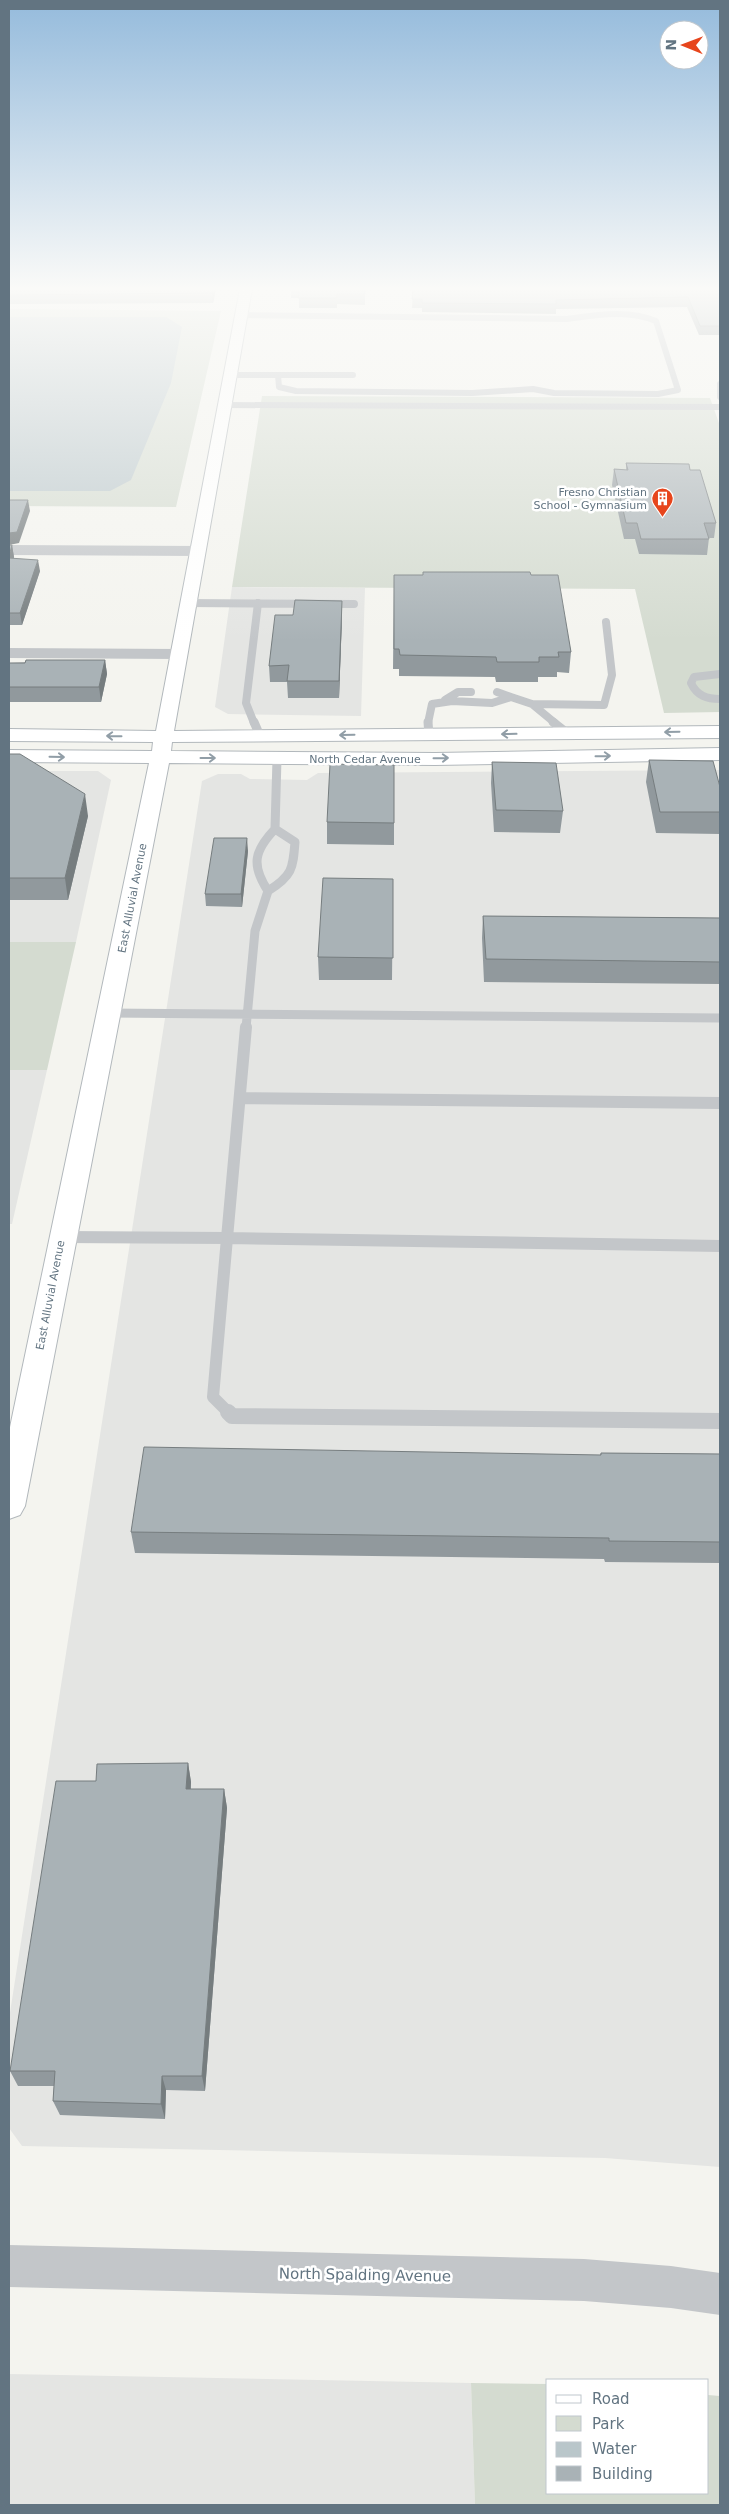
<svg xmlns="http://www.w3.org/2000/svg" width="729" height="2514" font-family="'DejaVu Sans',sans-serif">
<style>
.built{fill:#e4e5e3}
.green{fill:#d4dbd0}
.water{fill:#b9c6ca}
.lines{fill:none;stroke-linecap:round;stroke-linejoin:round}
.secondary-casing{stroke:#b2b8bc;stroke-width:2}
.lane-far4{stroke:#c3c6c9;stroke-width:6}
.lane-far3{stroke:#c3c6c9;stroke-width:8}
.lane-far2{stroke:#c3c6c9;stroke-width:9}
.lane-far1{stroke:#c3c6c9;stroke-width:12}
.lane{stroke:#c3c6c9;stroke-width:16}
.street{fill:#c3c6c9;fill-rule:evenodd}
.secondary{fill:#fff;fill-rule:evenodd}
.wall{fill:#91999d}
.shaded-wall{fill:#767d7f}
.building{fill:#a9b2b6;stroke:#767d7f}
.oneway{stroke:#919ea7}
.labels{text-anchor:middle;stroke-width:5;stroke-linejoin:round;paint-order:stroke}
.far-poi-label{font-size:11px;fill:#627481;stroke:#fff;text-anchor:end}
.far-street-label{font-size:11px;fill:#627481;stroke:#fff}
.near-street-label{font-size:15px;fill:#627481;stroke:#fff}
</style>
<rect width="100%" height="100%" fill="#f4f4ef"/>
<path class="built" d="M232,587L365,588L361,716L228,714L215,707Z
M720,770V2167L605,2158L22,2146L9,2128V2019L202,781L218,774H241L250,779L307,780L318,773Z
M9,771H98L111,780L76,942H9Z
M9,1070H47L12,1224H9Z
M9,2374L471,2383L475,2505H9Z"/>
<path class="green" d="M9,309L221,311L176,507L9,506Z
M262,396L710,398L720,426V712L664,713L635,589L232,587Z
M9,942H76L47,1070H9Z
M471,2383L548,2384V2493H708V2395L720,2396V2505H475Z"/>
<path class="water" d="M9,317H166L182,327L171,383L131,480L110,491H9Z"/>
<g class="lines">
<defs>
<path id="secondary" d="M240,289H252L174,731L720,726V738L172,742L171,751L435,753L720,748V760L435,765L169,763L25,1506L20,1515L9,1519V1432L149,763L9,762V750L152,751L153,742L9,741V729L156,731Z"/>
</defs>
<use href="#secondary" class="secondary-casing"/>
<path class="lane-far4" d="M231,375H278L279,387L296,391L472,393L533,389L554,393L658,394L678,390L656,321C628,309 596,315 567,319L242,315
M278,375H353
M720,384V397
M225,405L720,407"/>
<path class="lane-far3" d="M188,603L354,604
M720,674L694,677L691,683C697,696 707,699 720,699
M497,692L511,697
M445,700L458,692H471
M532,704L604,705L612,675L606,622
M254,723L246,703L258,603
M428,723L432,704L452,701L492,703L511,697L532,704L555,723"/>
<path class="lane-far2" d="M254,722L260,736
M428,722L429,735
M553,722L567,733
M275,829L295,842C293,869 292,876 268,891C251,865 254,851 275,829Z
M275,829L277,759
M108,1013L720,1018
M246,1028L255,931L268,891"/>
<path class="lane-far1" d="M240,1098L720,1103
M62,1237L227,1238L246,1027
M230,1414L213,1397L227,1238L720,1246"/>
<path class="lane" d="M228,1412L232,1416L720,1421"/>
<path class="street" d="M9,545L198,546L206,551L198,556L9,555Z
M9,648L178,649L184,650L186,654L184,658L178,659L9,658Z
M9,2245L584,2259L671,2266L720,2273V2315L671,2308L584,2301L9,2287Z"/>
<use href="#secondary" class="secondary"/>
</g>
<path class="wall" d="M9,289H216L213,303L9,304Z
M291,289H365V305L337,304V308H299V298H291Z
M413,289H720V335H699L687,307L556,309V314L422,312V308H412Z
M626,463L690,470L716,523L714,538H709L707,555L639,554L635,539H624L612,485L614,469L626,470Z
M9,545H12L14,557V558L40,571L22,625H9Z
M394,575H531L571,652L569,673L557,672V677H538V682H496L495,677L399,676V669H393Z
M342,601V617L339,698H288L287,682H270L269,666L293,615Z
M105,660L107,674L101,702H9V663Z
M9,754L88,816L68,900H9Z
M649,760L720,787V834L656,833L646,782Z
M492,762L563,811L560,833L494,832L491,783Z
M394,765V845L327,844V822Z
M248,851L242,907L206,906L205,894Z
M393,879L392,980H319L318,957Z
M483,916L720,918V984L484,982L482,938Z
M601,1453L720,1454V1563L605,1562L604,1559L135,1553L131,1532L600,1455Z
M188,1763L191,1782V1789H224L227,1808L205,2091L166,2090L165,2119L60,2115L53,2101L54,2086H18L10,2071L96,1781Z"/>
<path class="shaded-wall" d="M213,289H216L213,303L212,293Z
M28,500L30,511L19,543L9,545V533Z
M12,545L14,557L10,570L9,556Z
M38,560L40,571L22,625L20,613Z
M342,601V617L339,698V681Z
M105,660L107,674L101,702L99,687Z
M85,794L88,816L68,900L65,878Z
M247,838L248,851L242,907L241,894Z
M188,1763L191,1782L189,1808L186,1789Z
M224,1789L227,1808L205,2091L202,2076Z
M162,2076L166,2090L165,2119L161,2104Z"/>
<path class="building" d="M9,289H213L212,293L9,295Z
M300,289H365V294H337V298H298Z
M413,289H720V326H700L688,297L556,300V304L422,303V299H412Z
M626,463L689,464L690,470H700L716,523H704L709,539H641L637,523H626L614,469L628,470Z
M9,500H28L17,532L9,533Z
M9,545H12L9,556Z
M9,558L38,560L20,613H9Z
M423,572H530L531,575H558L571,652H558L559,657H539V662H497L496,657L400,655L399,649H394V575H423Z
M295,600L342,601L339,681H287L289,665L269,666L275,615H293Z
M26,660H105L99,687H9V663H25Z
M9,754H20L85,794L65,878H9Z
M649,760L713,761L720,787V812H660Z
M492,762L556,763L563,811L496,810Z
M330,764L394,765V823L327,822Z
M214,838H247L241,894H205Z
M323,878L393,879V958L318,957Z
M483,916L720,918V962L486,959Z
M144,1447L601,1455V1453L720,1454V1542L609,1541V1538L131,1532Z
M188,1763L186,1789H224L202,2076H162L161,2104L53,2101L55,2071H10L56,1781H96L97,1764Z"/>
<defs><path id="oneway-shaft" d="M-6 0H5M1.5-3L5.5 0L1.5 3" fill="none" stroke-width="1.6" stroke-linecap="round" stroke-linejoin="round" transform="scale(1.25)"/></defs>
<g class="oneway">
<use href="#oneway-shaft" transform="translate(672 732) rotate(179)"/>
<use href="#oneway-shaft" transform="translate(509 734) rotate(179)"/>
<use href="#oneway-shaft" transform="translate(347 735) rotate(179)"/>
<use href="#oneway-shaft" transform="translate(114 736) rotate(-179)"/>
<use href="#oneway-shaft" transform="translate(603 756) rotate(-1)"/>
<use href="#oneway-shaft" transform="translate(57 757) rotate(1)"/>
<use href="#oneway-shaft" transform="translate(208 758)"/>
<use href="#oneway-shaft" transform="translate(441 758) rotate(-1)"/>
</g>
<linearGradient id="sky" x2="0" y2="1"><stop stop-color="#95bbdc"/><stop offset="0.45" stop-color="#fafaf8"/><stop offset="1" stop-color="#fafaf8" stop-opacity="0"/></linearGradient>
<rect width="729" height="641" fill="url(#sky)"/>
<defs>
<symbol id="building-pin" viewBox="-11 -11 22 30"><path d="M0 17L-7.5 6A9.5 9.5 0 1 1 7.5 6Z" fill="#e7451c" stroke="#fff"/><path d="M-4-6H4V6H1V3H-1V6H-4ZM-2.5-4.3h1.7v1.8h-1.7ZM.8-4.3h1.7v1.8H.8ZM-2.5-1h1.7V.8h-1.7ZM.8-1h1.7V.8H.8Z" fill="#fff"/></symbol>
</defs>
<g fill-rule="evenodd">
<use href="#building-pin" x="650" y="486" width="25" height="34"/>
</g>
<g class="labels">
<g class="far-poi-label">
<text x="647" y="496">Fresno Christian<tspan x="647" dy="13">School - Gymnasium</tspan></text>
</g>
<g class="far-street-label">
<text x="365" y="763">North Cedar Avenue</text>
<text transform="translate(132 898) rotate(-79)" y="4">East Alluvial Avenue</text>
<text transform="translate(50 1295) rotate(-79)" y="4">East Alluvial Avenue</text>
</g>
<g class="near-street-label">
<text transform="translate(365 2275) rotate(1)" y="5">North Spalding Avenue</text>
</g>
</g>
<rect width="729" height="2514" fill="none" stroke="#627481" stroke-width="20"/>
<rect x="546" y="2379" width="162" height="115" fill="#ffffff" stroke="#c0c7cd"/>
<rect x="556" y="2395" width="25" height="8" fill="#ffffff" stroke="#c0c7cd"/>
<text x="592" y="2404" font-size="15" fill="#627481">Road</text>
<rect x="556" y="2416" width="25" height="15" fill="#d4dbd0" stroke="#c0c7cd"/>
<text x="592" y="2429" font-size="15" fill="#627481">Park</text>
<rect x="556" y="2442" width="25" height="15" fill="#b9c6ca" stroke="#c0c7cd"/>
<text x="592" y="2454" font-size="15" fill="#627481">Water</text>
<rect x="556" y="2466" width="25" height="15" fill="#a9b2b6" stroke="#c0c7cd"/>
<text x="592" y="2479" font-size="15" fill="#627481">Building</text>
<g transform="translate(684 45) rotate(271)"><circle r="24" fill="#ffffff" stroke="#c0c7cd"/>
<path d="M0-4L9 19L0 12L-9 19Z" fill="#e7451c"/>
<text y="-8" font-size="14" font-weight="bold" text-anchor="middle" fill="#627481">N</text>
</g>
</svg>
